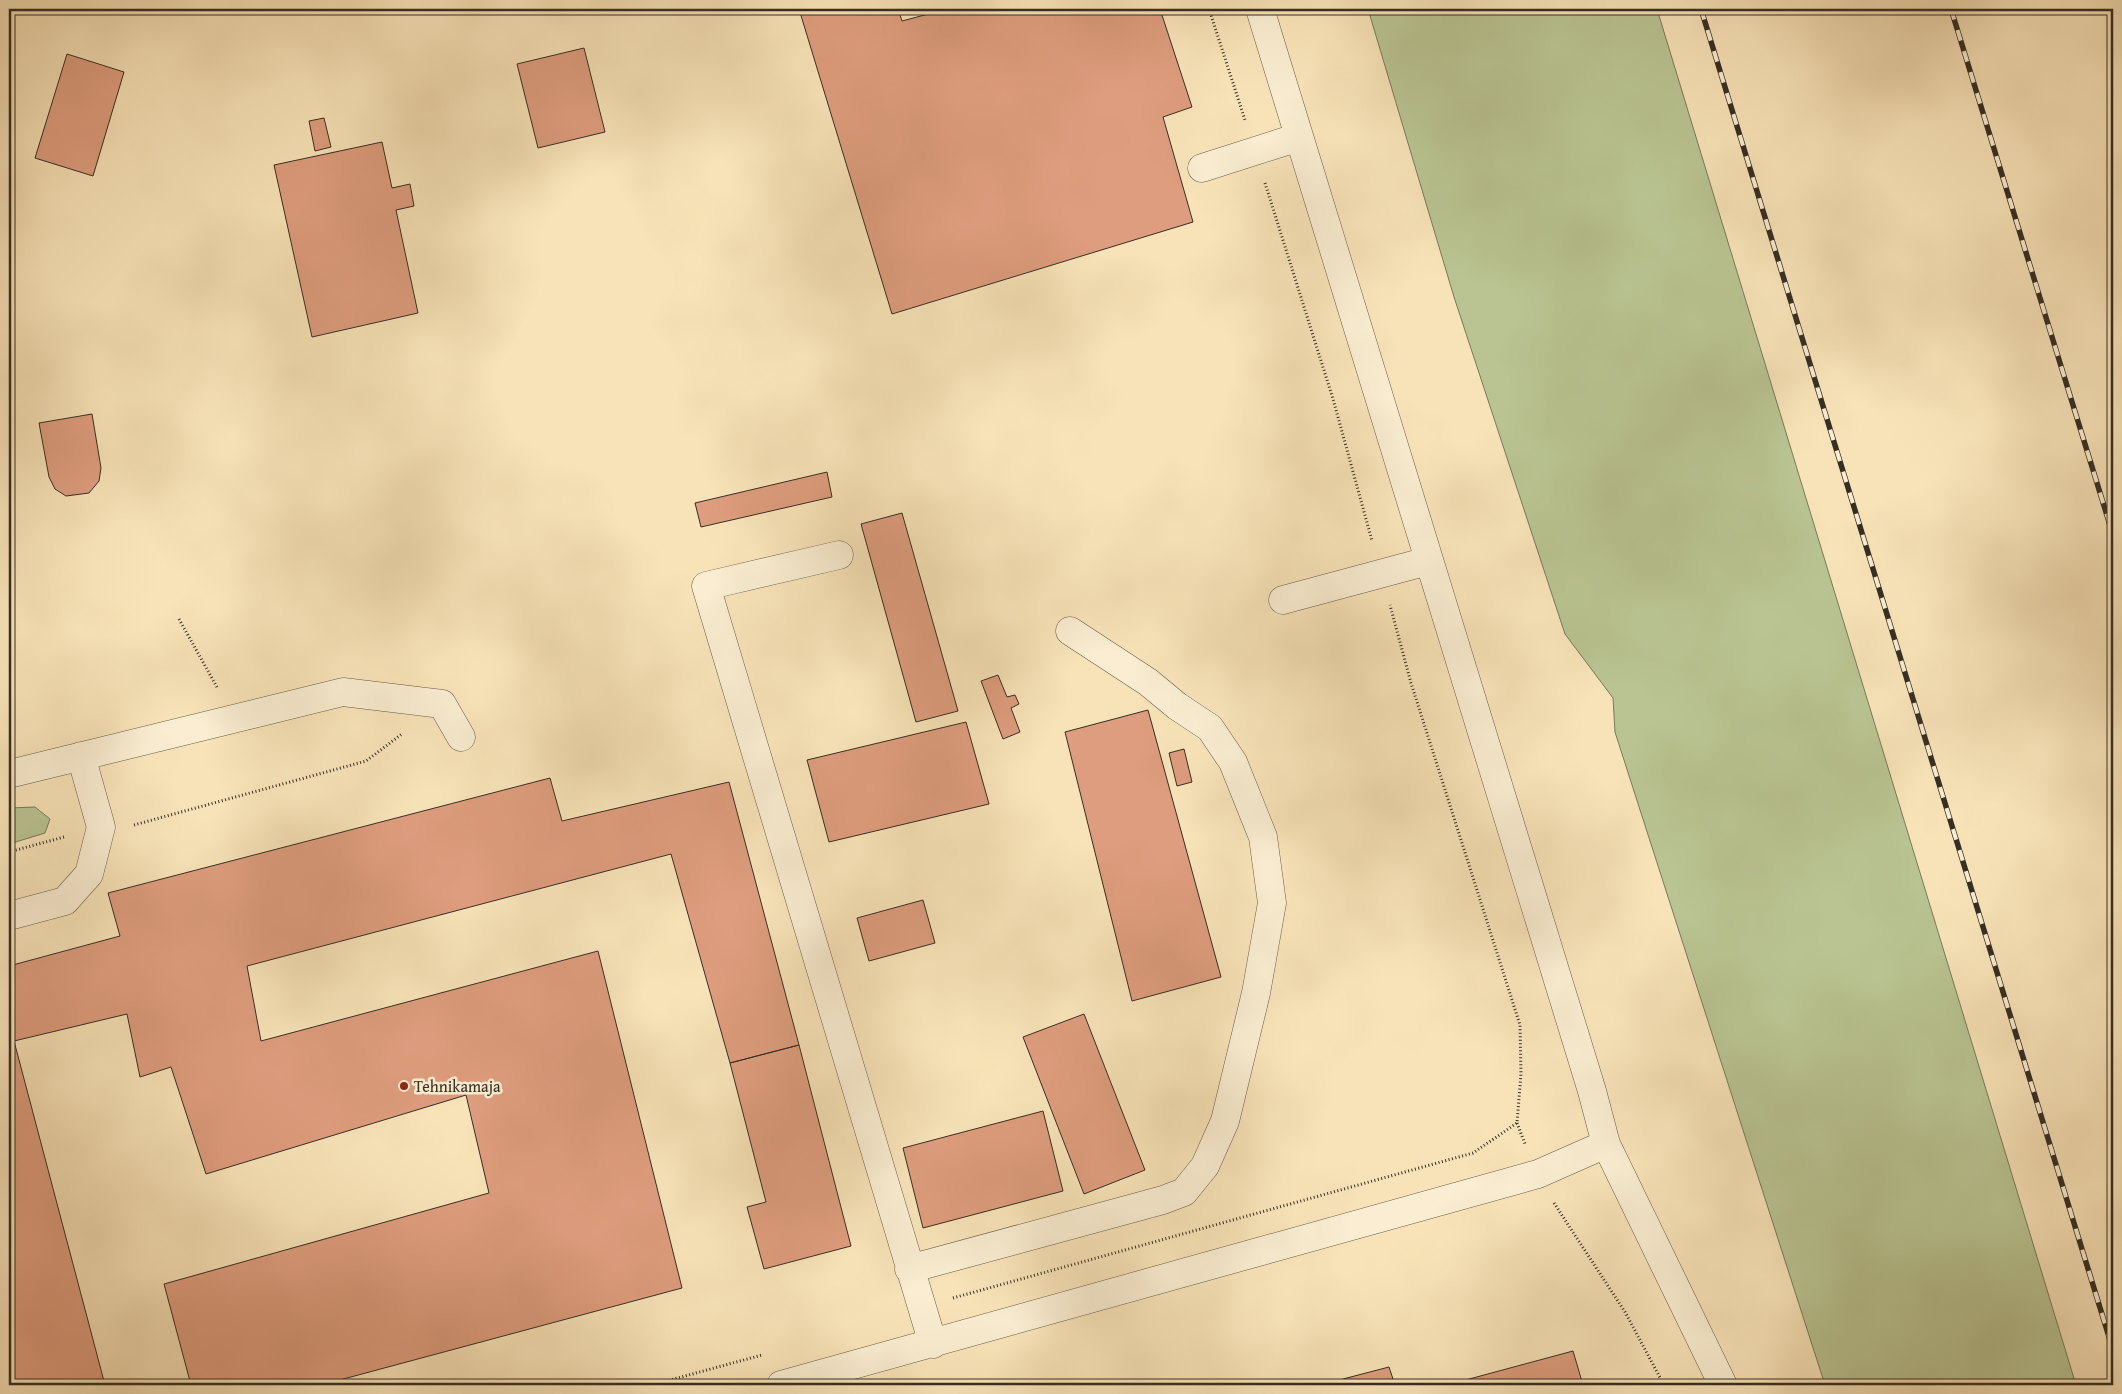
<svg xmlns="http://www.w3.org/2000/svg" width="2122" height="1394" font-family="'Gentium Book Plus',serif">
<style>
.green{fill:#b9c492;stroke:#78795b}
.building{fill:#de9d7e;stroke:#362e24}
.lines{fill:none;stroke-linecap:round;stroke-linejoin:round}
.minor-casing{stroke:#665b49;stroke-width:29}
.path{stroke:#362e24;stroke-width:3;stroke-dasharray:1 2.5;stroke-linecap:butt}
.minor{stroke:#faedd1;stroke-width:28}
.rail-casing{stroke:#362e24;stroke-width:5.5}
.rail{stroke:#faedd1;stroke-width:4;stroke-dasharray:11;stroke-linecap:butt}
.poi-dot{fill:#8f2418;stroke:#faedd1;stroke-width:2}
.labels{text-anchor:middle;stroke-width:5;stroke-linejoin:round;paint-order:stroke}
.poi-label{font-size:16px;fill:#362e24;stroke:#faedd1;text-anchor:start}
</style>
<rect width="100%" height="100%" fill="#f8e3b8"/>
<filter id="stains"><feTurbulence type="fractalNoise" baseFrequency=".004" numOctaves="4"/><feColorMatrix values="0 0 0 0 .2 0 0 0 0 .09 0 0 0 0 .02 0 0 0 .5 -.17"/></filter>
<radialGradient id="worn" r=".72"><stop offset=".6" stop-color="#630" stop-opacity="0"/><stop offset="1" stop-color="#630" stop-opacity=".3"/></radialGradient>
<path class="green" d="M1368,9H1657L2076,1385H1825L1615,732L1613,698L1565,634L1454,297Z
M35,807L50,819L45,833L9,844V808Z"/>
<path class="building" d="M799,9H898L902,21L936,12L935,9H1160L1192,107L1163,117L1193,222L892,314Z
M584,48L605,132L538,148L517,64Z
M67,54L124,72L93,176L35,158Z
M324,118L331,147L315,151L309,121Z
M382,142L392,188L410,184L414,206L396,210L418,313L312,337L274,165Z
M92,414L101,468L99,481L89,493L66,496L55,489L49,477L39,423Z
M827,472L832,497L701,527L695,503Z
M902,513L958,711L916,722L861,524Z
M998,675L1007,697L1015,695L1019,704L1011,708L1020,732L1003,739L981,681Z
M1148,710L1221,977L1132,1001L1065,732Z
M966,722L989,804L829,842L807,760Z
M1184,749L1192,782L1177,786L1169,753Z
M550,778L562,821L729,782L799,1045L730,1063L671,854L247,966L261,1041L598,951L682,1288L321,1385H191L164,1284L489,1193L466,1095L206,1174L171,1067L140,1077L127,1014L14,1041L105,1385H9V966L120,936L108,893Z
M923,900L935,943L869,961L857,918Z
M1084,1014L1145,1170L1084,1194L1023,1037Z
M799,1045L851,1246L764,1269L747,1207L766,1202L730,1063Z
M1043,1111L1063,1191L923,1228L903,1148Z
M1573,1351L1583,1385H1447Z
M1389,1367L1395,1385H1320Z"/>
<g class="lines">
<defs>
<path id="minor" d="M1260,9L1592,1091L1606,1144L1723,1385
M1202,168L1299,137
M839,555L706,586L933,1344
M1283,600L1428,561
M9,774L343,692L442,704L461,737
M9,916L65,901L89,874L101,827L81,756
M909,1269L1163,1200L1184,1192L1205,1166L1225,1121L1256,993L1272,903L1263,837L1233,762L1210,728L1177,706L1148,682L1070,631
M781,1385L1538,1174L1606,1144"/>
</defs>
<use href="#minor" class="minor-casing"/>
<path class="path" d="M1209,9L1245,120
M1265,183L1333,399L1372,541
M179,619L218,689
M134,825L366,761L402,734
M9,852L64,837
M1517,1123L1525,1144
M1554,1203L1625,1312L1664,1385
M953,1298L1473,1153L1517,1123L1521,1074L1520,1025L1411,683L1390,605
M652,1385L762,1355"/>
<use href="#minor" class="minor"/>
<defs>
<path id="rail" d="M1701,9L2113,1350
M1951,9L2113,535"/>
</defs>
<use href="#rail" class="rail-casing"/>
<use href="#rail" class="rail"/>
</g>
<circle class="poi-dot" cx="404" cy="1086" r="5"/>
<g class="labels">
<g class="poi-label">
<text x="414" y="1092">Tehnikamaja</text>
</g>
</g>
<rect width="2122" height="1394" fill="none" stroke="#f8e3b8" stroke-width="30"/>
<rect x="10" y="10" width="2102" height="1374" fill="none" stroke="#362e24" stroke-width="2.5"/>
<rect x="15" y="15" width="2092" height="1364" fill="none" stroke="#362e24"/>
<rect width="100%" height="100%" filter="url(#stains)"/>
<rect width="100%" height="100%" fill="url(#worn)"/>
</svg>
